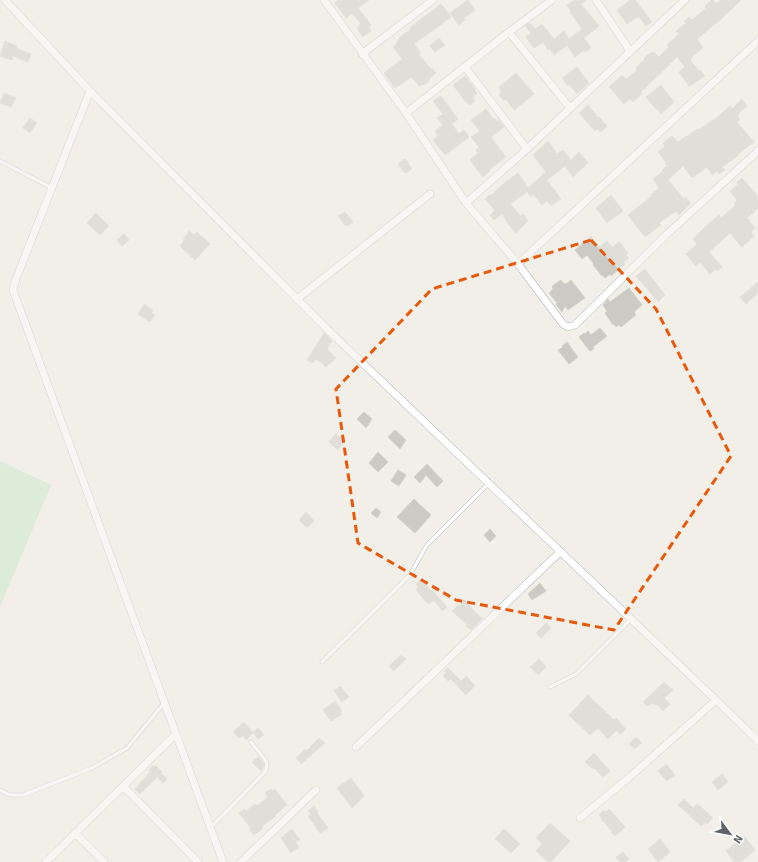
<svg xmlns="http://www.w3.org/2000/svg" width="758" height="862" font-family="Signika,sans-serif">
<style>
.green{fill:#c5e8c5}
.building{fill:#cccac5;stroke:#d6d1c6}
.lines{fill:none;stroke-linecap:round;stroke-linejoin:round}
.service-casing{stroke:#b5b8bc;stroke-width:4.5}
.minor-casing{stroke:#b5b8bc;stroke-width:8}
.service{stroke:#fff;stroke-width:3.5}
.minor{stroke:#fff;stroke-width:7}
.marked{fill:none;stroke:#e8590c;stroke-width:3;stroke-dasharray:8 5;stroke-linejoin:round}
</style>
<rect width="100%" height="100%" fill="#f1efe8"/>
<path class="green" d="M0,461L51,485L0,607Z"/>
<path class="building" d="M338,0H369L358,8L371,25L369,27L371,31L363,37L357,28L360,25V23L352,13L346,18L335,3Z
M468,0L475,10L464,18L465,20L459,25L450,13Z
M574,0H586L581,4L599,26L584,38L591,48L585,52L584,50L575,57L567,45L554,55L550,49L548,50L543,42L534,48L526,37L531,33L525,26L530,23L535,29L542,24L554,39L564,31L569,39L582,29L570,12L571,11L567,5Z
M630,0H635L652,22L646,26L639,17L637,18V17L627,24L617,10Z
M712,0H713L716,4L720,0H741L717,23H716L697,39L703,48L692,56L693,57L690,60L699,71L700,70L705,76L689,86L679,72L685,67L677,57L641,92L642,94L633,102L630,99L624,104L609,87L622,75L626,79L637,70L636,68L645,59L644,58L651,52L652,53L654,52L659,57L669,47L667,45L679,34L676,31L686,23L684,21L689,17L692,20L706,8L705,6Z
M441,4L451,17L414,44L421,53L419,55L431,69L432,68L436,73L430,78L428,82L424,85L423,84L419,86L412,77L395,88L384,73L402,59L394,48V46L397,43L400,37L411,29L410,28L412,26Z
M439,38L445,45L435,52L430,46Z
M5,41L17,46L16,48L31,54L28,62L13,56L12,60L0,56Z
M577,67L589,83L577,94L569,84L567,85L562,78Z
M516,73L534,94L514,110L506,99L503,100L499,95L501,93L500,91L501,90L499,87Z
M465,76L475,89H474L477,93L473,98L475,101L470,105L466,102L453,85Z
M661,85L674,102L661,114L657,109H656L646,97Z
M4,93L16,98L11,107L0,103Z
M441,96L458,119L452,124L459,134L464,130L469,137L445,155L433,140L438,136L435,131L443,125L437,118L443,114L433,101Z
M742,99L747,106L739,113L738,117L740,119L737,122L754,142L738,154L739,155L722,167L725,170L719,174L717,171L712,175L707,167L692,178L683,166L668,180L684,199L686,197L691,203L679,215L676,211L659,223L661,225L645,237L628,215L652,196L651,195L659,188L653,179L663,171L662,170L667,166L665,163L666,162L658,152L665,146L663,143L672,136L678,142L686,136V137L697,129L698,130L713,120V121L730,106L732,109Z
M588,105L598,118L599,117L607,126L601,132L597,129L595,131L579,113Z
M486,109L493,119L494,118L497,122L499,120L504,127L491,137L506,157L489,170L490,171L483,177L470,160L478,153L476,150L479,147L471,137L480,131L471,120Z
M30,118L37,123L30,133L23,128Z
M548,141L557,154L563,150L571,160L579,152L588,163L573,177L565,166L547,180L561,199L551,206L547,201L542,205L533,194L531,197L527,192L510,204L521,216L523,214L528,221L516,233L509,225L502,214L494,220L490,215L495,210L485,199L489,195L490,196L507,181L518,173L528,188L546,172L533,155Z
M405,159L412,169L405,173L398,164Z
M742,178L758,196V208L747,218L755,228L751,232L754,236L742,247L730,233L709,252L722,267L717,271L716,269L710,274L700,262L696,266L686,254L697,244L693,239L706,226L719,215L721,218L736,205L734,203L737,201L736,199L730,191L738,184L737,182Z
M611,195L623,211L607,223L596,208Z
M345,212L353,222L347,226L346,225H345L338,216Z
M96,213L109,226L100,235L87,223Z
M189,231L194,235L197,232L210,244L195,260L180,246L182,244L184,241L183,240L185,239L184,238Z
M124,234L129,240L122,246L117,240Z
M591,236L599,247L607,241L612,247L620,242L628,253L626,255L629,258L623,262L625,264L611,276L610,274L605,278L603,275L602,276L593,265L594,264L587,255L582,259L575,250Z
M645,269L665,295L658,302L641,281H640L636,276Z
M561,280L564,284L565,283L566,284L571,280L585,298L568,310L565,306L562,312L556,305L557,303L549,293L553,289L552,286Z
M758,282V293L746,304L740,297Z
M629,288L642,305L634,312L636,315L621,327L619,325L616,327L614,324L613,325L605,313L607,311L603,305L608,299L610,302Z
M144,304L153,310L151,313L155,315L150,322L138,314Z
M600,328L607,336L593,347L594,349L590,351L579,337L584,333L585,334L588,331L591,335Z
M324,333L332,341L327,349L336,358L326,367L322,363L316,359L313,363L307,360Z
M567,342L578,357L569,364L558,350L563,347L562,346Z
M364,412L372,419L366,428L357,419Z
M395,430L406,440L400,449L388,437Z
M336,434L344,441L338,450L329,442Z
M378,452L388,462L378,472L369,463Z
M427,464L443,481L437,487L426,475L420,483L414,477Z
M398,470L406,475L399,486L391,481Z
M414,499L431,515L415,533L397,517Z
M376,508L381,512L377,518L371,513Z
M306,512L314,521L307,528L299,520Z
M490,529L496,536L490,542L484,535Z
M421,579L431,591L432,590L447,607L442,611L434,600L429,604L428,602L427,603L416,590L418,587L416,584Z
M540,583L546,591L532,600L528,594Z
M464,600L482,619L471,630L466,626L467,625L452,611L458,605L459,606Z
M546,623L551,628L541,638L536,633Z
M401,655L406,659L394,671L389,666Z
M539,659L546,667L538,675L530,667Z
M448,668L461,681L466,676L475,686L466,695L451,679L448,681L443,676L446,673L444,671Z
M664,682L673,690L664,698L670,704L663,711L657,704L655,705L653,703L647,706L643,702Z
M340,686L349,697L342,702L334,691Z
M588,695L614,720L616,718L626,729L620,734L617,730L608,739L598,728L590,735L569,715Z
M335,701L342,711L340,712L342,714L331,721L323,710Z
M244,722L253,733L246,740L243,736L239,738L233,732Z
M258,728L264,735L258,739L253,732Z
M636,737L642,743L634,749L629,744Z
M319,738L325,743L301,764L296,758L305,749L306,751Z
M594,753L610,771L603,777L594,768L593,769L585,762Z
M258,757L263,762L264,767L261,771L252,762Z
M666,764L675,775L667,781L658,771Z
M153,765L155,767L156,766L162,772L161,773L167,779L163,783L157,777L140,794L135,789L151,771L149,770Z
M722,774L728,782L718,790L712,782Z
M351,778L364,796L352,808L337,788Z
M271,789L273,791L275,789L287,805L275,815L276,816L262,826L263,827L261,829V830L254,835L249,829L251,828L239,813L244,809L246,811L255,804L257,806L268,797L265,793Z
M684,799L693,808L697,804L698,806L699,805L713,818L707,824L706,822L701,826L678,805Z
M314,806L318,812L317,813L328,828L320,833L308,816L311,814L308,811Z
M609,809L625,827L615,836L611,832L612,831L601,819L602,818L599,815L604,810L606,812Z
M550,823L570,841L551,862H548L536,851L542,844L536,838Z
M292,829L300,840L296,842L299,847L291,853L281,838Z
M504,829L520,844L511,853L495,839Z
M744,836L755,850L741,862H734L726,851Z
M660,839L670,852L658,862L648,849Z
M623,852L629,859L625,862H620L616,857Z"/>
<g class="lines">
<defs>
<path id="service" d="M0,161L52,188
M322,662L410,575L427,545L488,484
M550,687L576,674L631,619
M0,790L10,795H23L92,768L127,748L164,703
M210,828L265,772L267,767L266,761L251,742"/>
<path id="minor" d="M5,0L90,91L328,330L716,700L758,741
M324,0L406,113L466,203L518,264L563,324L568,327L575,325L666,235L758,151
M596,0L630,51
M509,32L570,108
M362,54L433,0
M465,67L527,149
M90,91L16,279L13,290L223,862
M406,113L509,32L552,0
M466,203L527,149L685,0
M518,264L758,41
M297,299L430,194
M356,747L560,552
M123,786L198,862
M580,818L632,775L716,700
M75,833L104,862
M46,862L176,734
M241,862L316,790"/>
</defs>
<use href="#service" class="service-casing"/>
<use href="#minor" class="minor-casing"/>
<use href="#service" class="service"/>
<use href="#minor" class="minor"/>
</g>
<path d="M0 0H758V862H0ZM591,240L656,309L731,456L614,630L456,600L358,543L336,389L432,289Z" fill="#f1efe8" fill-opacity=".55" fill-rule="evenodd"/>
<path class="marked" d="M591,240L656,309L731,456L614,630L456,600L358,543L336,389L432,289Z"/>
<g transform="translate(730 834) rotate(122)" stroke="#ffffff" stroke-width="3" paint-order="stroke">
<path d="M0-3L7 15L0 10L-7 15Z" fill="#5f6368"/>
<text y="-6" font-size="11" font-weight="bold" text-anchor="middle" fill="#5f6368">N</text>
</g>
</svg>
